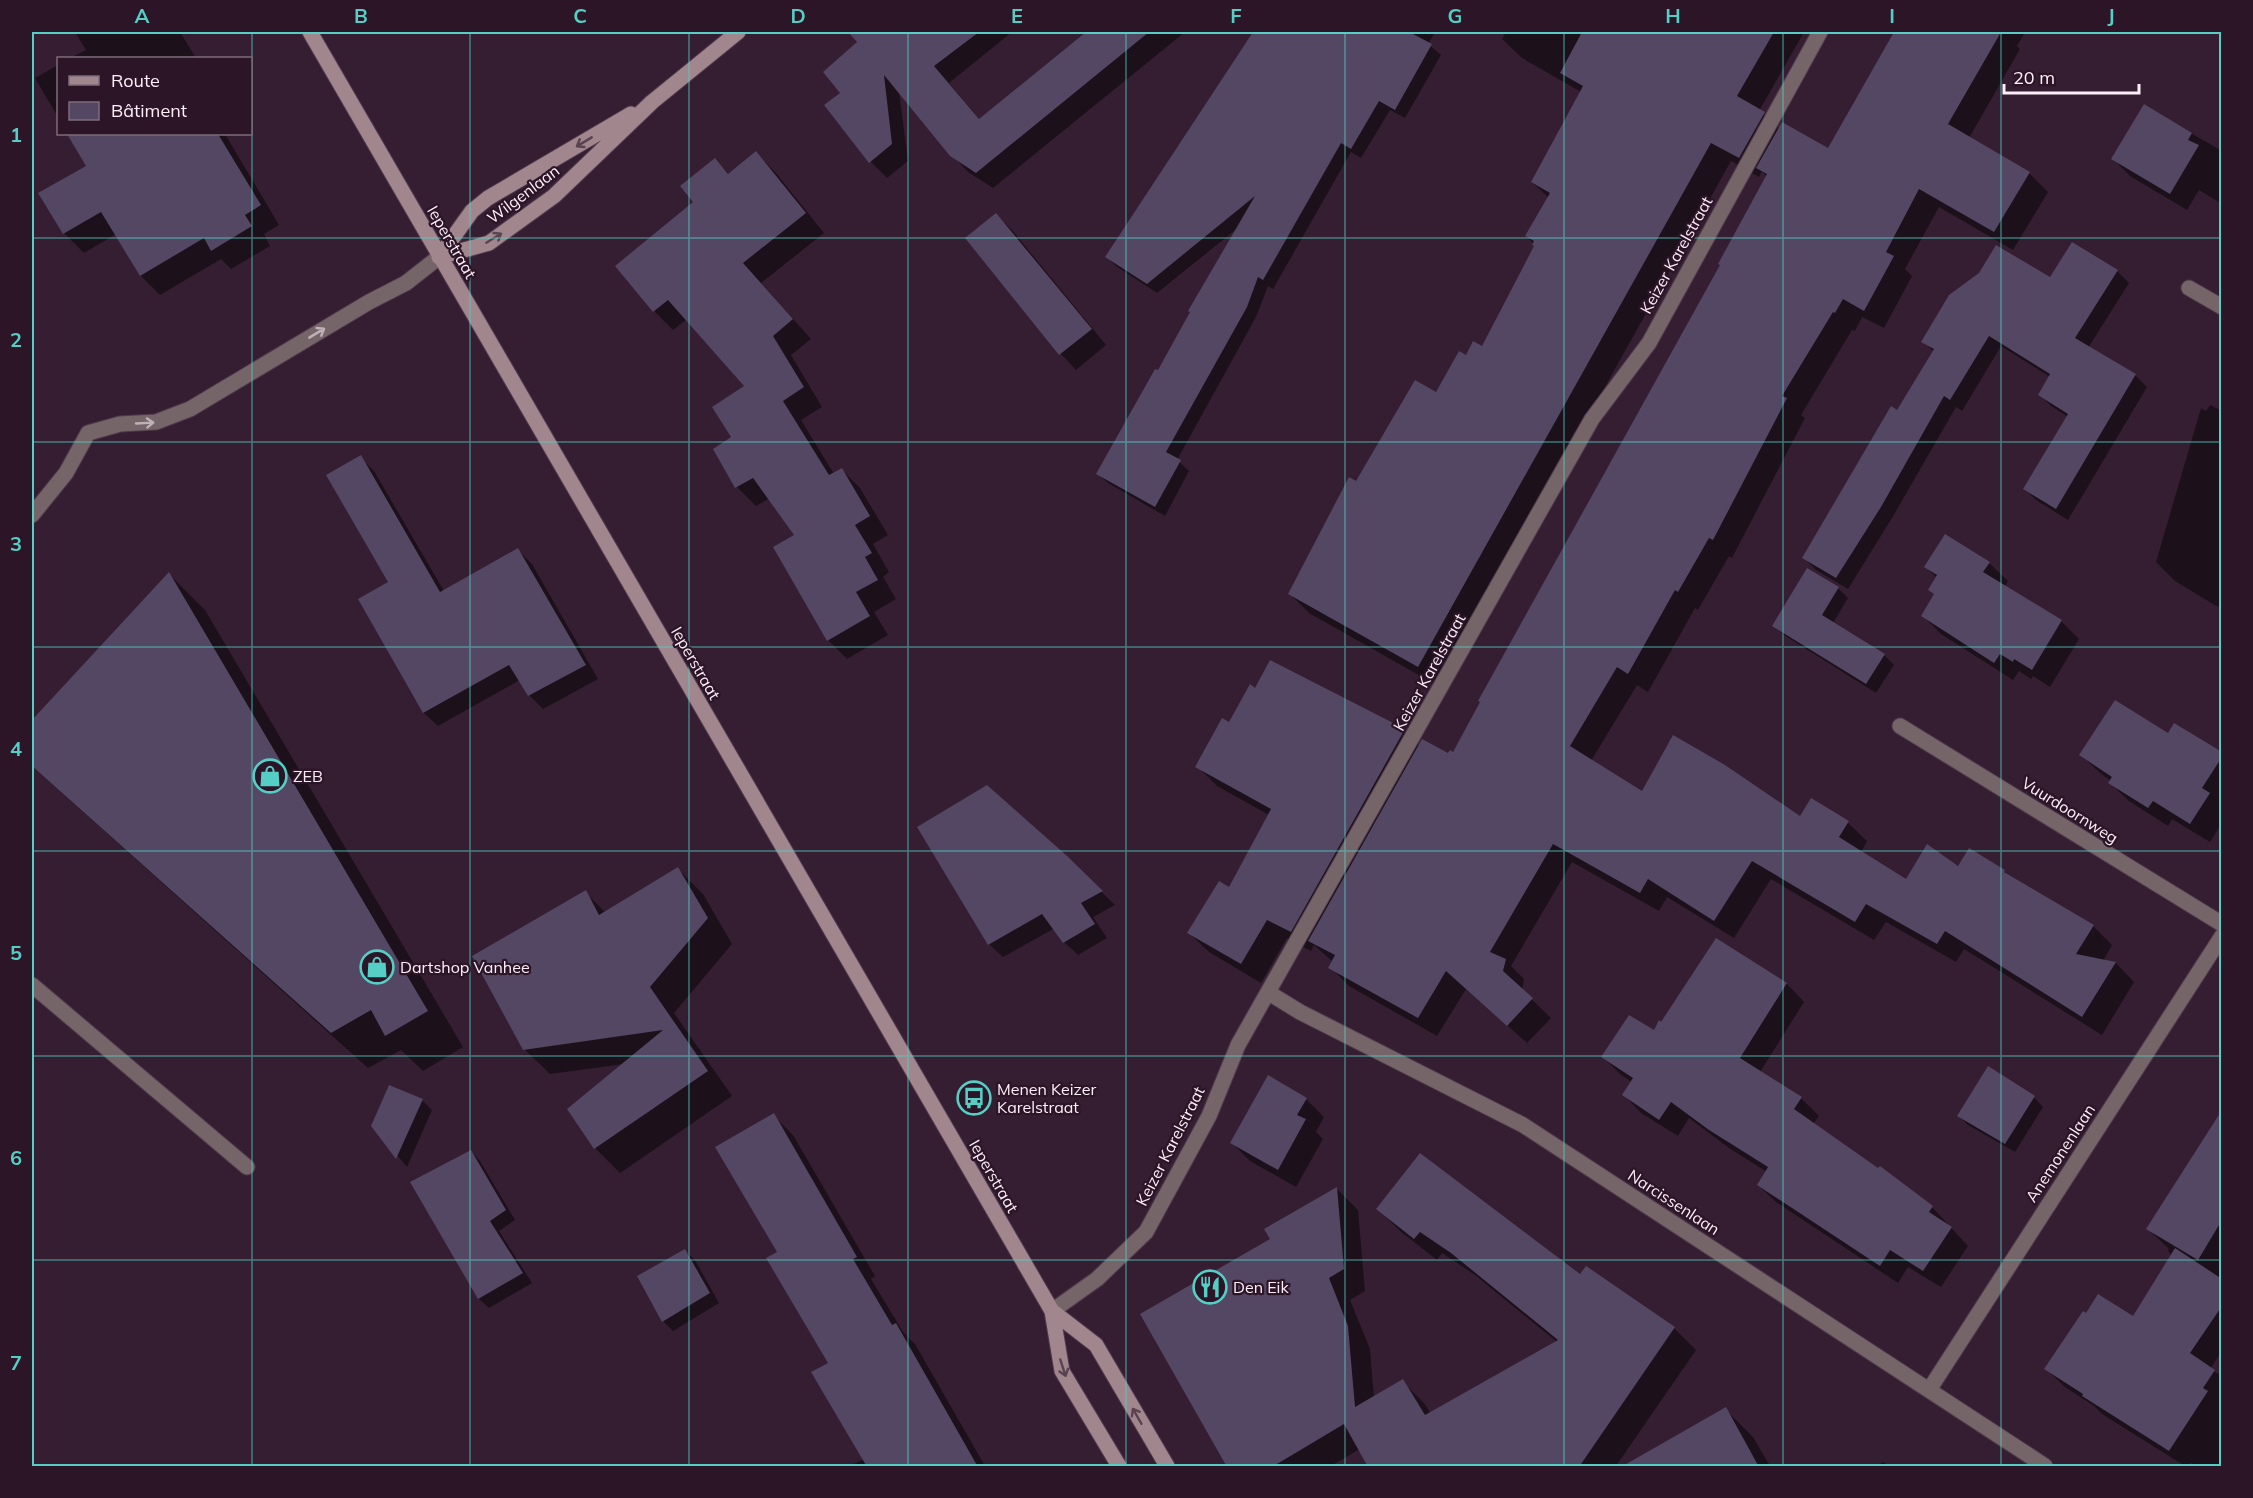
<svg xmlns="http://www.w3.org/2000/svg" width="2253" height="1498" font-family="Mulish,sans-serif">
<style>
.shadow{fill:#0007}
.building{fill:#534763}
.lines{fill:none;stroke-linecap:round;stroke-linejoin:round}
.street-casing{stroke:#513b4d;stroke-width:17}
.secondary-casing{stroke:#513b4d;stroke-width:17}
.street{stroke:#756568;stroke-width:15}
.secondary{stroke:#a1878d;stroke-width:15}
.oneway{stroke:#5a4350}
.oneway2{stroke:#c0b0b8}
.grid{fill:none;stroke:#55cec5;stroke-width:1.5;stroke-opacity:0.55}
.labels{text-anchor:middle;stroke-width:4.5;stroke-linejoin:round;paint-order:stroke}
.street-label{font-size:16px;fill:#feeefa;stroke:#2b1527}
.poi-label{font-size:16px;fill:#feeefa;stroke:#2b1527;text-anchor:start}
.neatline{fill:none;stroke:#55cec5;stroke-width:2}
.grid-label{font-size:20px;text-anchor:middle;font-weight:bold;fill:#55cec5}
</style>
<rect width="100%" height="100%" fill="#351e31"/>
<path class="shadow" d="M75,32H180L196,58H70L86,50Z
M874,32H1012L949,83L980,120L1088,32H1185L993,188L968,172L952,155L899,91L908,161L887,178L871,162L842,93L825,72Z
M1255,32H1435L1428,44L1441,55L1405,118L1390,110L1361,158L1351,152L1273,289L1268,286L1256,317L1177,460L1189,471L1165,516L1108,483L1098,474L1158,372L1239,227L1157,293L1116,266L1107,257Z
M1506,32H1804L1759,111L1780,129L1829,150L1895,32H2025L2017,46L2020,49L1969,138L2029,173L2048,192L2013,250L1939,207L1905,269L1912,276L1884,328L1862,317L1855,331L1852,330L1801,415L1805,418L1732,558L1729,556L1698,610L1695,608L1648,692L1637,685L1591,761L1642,793L1801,818L1812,800L1848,823L1867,841L1861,852L1906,881L1958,868L2004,871L2010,877L2093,926L2112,945L2103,961L2116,963L2134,982L2102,1035L1964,949L1956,962L1886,922L1874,940L1771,879L1734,938L1667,897L1659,911L1572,862L1511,966L1524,979L1522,990L1551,1018L1527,1043L1466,989L1437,1036L1349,986L1330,967L1333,962L1314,945L1311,951L1287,938L1261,983L1209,952L1189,933L1229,889L1269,815L1217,786L1197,766L1256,690L1270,662L1404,731L1420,746L1449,755L1454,754L1722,266L1767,177L1762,171L1759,177L1731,161L1438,686L1309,613L1290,594L1357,483L1466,357L1483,348L1535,246L1527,236L1549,198L1532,182L1581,92L1522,58L1502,39Z
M58,65V117L35,78Z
M2144,106L2222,151V204L2199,190L2187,210L2130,176L2113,159Z
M69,134H225L279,225L264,234L270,246L231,269L221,259L160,295L141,276L116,234L84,253L64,233L40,193L88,166Z
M756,153L775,172L824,233L761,283L811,339L791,355L822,407L801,420L834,474L841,469L860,488L888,535L873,544L889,572L883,577L896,599L874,612L888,635L847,659L828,640L796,535L770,498L756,506L737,487L715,450L733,438L746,386L687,319L673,330L654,311L617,267L696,202L715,160L730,175Z
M996,215L1012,230L1106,345L1076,370L1061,354L967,238Z
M2117,271L2129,283L2088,348L2135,375L2147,387L2068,520L2036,500L2025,489L2068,417L2051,406L2040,394L2050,377L2001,346L1962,411L1956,407L1892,518L1848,589L1816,570L1804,558L1934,352L1923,341L2051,279Z
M2210,405L2222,411V600L2218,607L2175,581L2156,562L2201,408L2206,411Z
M360,457L374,471L444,591L518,550L532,564L598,679L543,709L529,695L520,680L438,726L424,713L360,600L390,583Z
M1989,563L2008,581L2004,587L2061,621L2079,639L2050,687L2033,676L2031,679L2019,671L2013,680L1941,634L1923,616L1935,595L1929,590L1937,578L1926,567Z
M169,574L205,610L463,1047L423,1071L401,1050L368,1068L32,766V722Z
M1838,588L1848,598L1833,623L1884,655L1894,665L1876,693L1784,635L1774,626Z
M2168,735L2222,754V823L2210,842L2172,819L2168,826L2129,801L2110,783L2111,781L2100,773L2081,755Z
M1065,856L1115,905L1093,917L1107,938L1078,955L1064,942L1055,928L1003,957L989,944Z
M678,869L703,894L732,944L674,1013L732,1096L620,1173L595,1148L569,1109L624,1064L550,1074L524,1049L585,892L606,913Z
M1716,941L1787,984L1804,1002L1760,1072L1801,1098L1819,1116L1813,1124L1932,1207L1968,1246L1941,1287L1908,1267L1898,1283L1776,1202L1758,1185L1767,1172L1729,1148L1689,1118L1678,1136L1641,1113L1624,1095L1632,1082L1621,1075L1603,1057L1654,1032L1662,1024Z
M2034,1097L2043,1107L2015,1152L1968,1125L1958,1115Z
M1306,1099L1324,1117L1316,1132L1323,1139L1296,1187L1250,1161L1232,1143Z
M422,1100L432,1110L407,1167L373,1126Z
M2222,1112V1351L2210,1369L2222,1376V1466H2196L2191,1463L2188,1466H2185L2102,1414L2094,1406L2065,1387L2046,1369L2134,1318L2172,1256L2168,1251L2169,1249L2148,1229Z
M773,1115L793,1135L875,1276L871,1279L903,1332L915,1344L985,1466H850L864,1459L831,1363L779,1252Z
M471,1151L480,1161L515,1220L499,1231L532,1283L489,1308L479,1299L412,1183Z
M1336,1188L1358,1210L1365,1291L1350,1300L1370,1349L1374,1398L1402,1381L1424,1403L1431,1414L1557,1342L1475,1275L1442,1253L1437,1260L1400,1231L1378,1209L1581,1276L1674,1328L1696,1350L1616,1466H1573L1360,1449L1331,1466H1231L1272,1239Z
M685,1251L695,1260L719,1303L673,1331L663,1321Z
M1725,1409L1753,1437L1770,1466H1624Z
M1884,1462L1888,1466H1875Z"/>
<path class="building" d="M848,32H979L934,66L979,119L1086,32H1149L976,173L950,156L884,75L892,144L869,163L824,105L840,93L823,72L857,42Z
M1253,32H1409L1432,44L1395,110L1379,101L1351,149L1341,143L1263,280L1258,277L1247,307L1166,452L1181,460L1155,507L1096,474L1155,369L1158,370L1190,312L1188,311L1255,196L1147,284L1105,257Z
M1582,32H1774L1737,96L1765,112L1739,158L1711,143L1418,667L1288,594L1349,477L1356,481L1415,380L1436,392L1459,351L1466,355L1473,341L1482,346L1534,246L1532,245L1534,241L1525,236L1550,193L1531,182L1583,86L1560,73Z
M1894,32H2001L1948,124L2030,172L1994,232L1919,189L1886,252L1894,256L1864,311L1843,299L1835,313L1833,312L1782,396L1787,398L1713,540L1709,538L1678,592L1675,590L1628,674L1617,667L1570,746L1642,791L1673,735L1725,765L1800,816L1811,798L1849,821L1839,837L1906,879L1927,844L1958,866L1969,848L2005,870L2004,872L2094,925L2076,954L2116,962L2082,1017L1945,931L1937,944L1866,904L1855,922L1752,861L1714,921L1648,879L1640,893L1553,844L1490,952L1506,959L1503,971L1533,998L1507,1026L1446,971L1418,1018L1328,968L1335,955L1308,941L1422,739L1448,753L1450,750L1453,752L1480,702L1478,701L1720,265L1718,264L1767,174L1756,168L1782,122L1828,148Z
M2144,104L2192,133L2188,140L2199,145L2170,194L2111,159Z
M67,134H218L261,205L245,215L252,226L211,251L204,238L140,276L101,212L63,234L38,193L86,166Z
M756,151L806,213L743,263L793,319L773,336L804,387L783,401L829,475L842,468L870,516L855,525L872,553L865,557L878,580L856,592L870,616L827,641L773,547L794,535L753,478L735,488L713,449L731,437L712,407L744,386L668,300L653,312L615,266L693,202L680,186L715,158L728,174Z
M996,213L1092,329L1059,355L965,238Z
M2072,242L2118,270L2075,338L2136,374L2056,509L2023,489L2068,414L2038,395L2050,374L1989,336L1950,400L1944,396L1881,507L1836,578L1802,558L1891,406L1897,410L1934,349L1921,342L1949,295L1979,273L1996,245L2050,277Z
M361,455L440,592L518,548L586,665L528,696L509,665L423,713L358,599L388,582L326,475Z
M1945,534L1990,562L1983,572L2062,620L2032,670L2014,659L2013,662L2000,654L1994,663L1921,616L1934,594L1928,590L1937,575L1924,567Z
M1807,568L1839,587L1822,615L1885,654L1866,684L1772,626Z
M169,572L428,1011L385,1036L371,1010L331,1033L32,766V720Z
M1270,660L1405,729L1291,932L1267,920L1241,964L1187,933L1219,881L1229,887L1271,809L1195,767L1222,718L1229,722L1250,684L1255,688Z
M2115,700L2168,733L2174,723L2222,752V757L2202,788L2210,793L2190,824L2153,801L2148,808L2108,783L2112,777L2079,755Z
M987,785L1066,855L1103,891L1081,903L1095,924L1063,943L1042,914L988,945L917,827Z
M678,867L708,918L650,987L708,1071L594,1149L567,1109L663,1030L523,1050L472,956L586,890L599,915Z
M1716,938L1787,983L1740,1058L1802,1097L1794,1109L1878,1168L1880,1166L1933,1206L1929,1212L1952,1227L1923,1271L1890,1250L1880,1266L1757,1185L1768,1167L1709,1130L1671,1102L1659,1120L1622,1095L1633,1078L1601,1057L1629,1015L1654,1030L1659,1020L1661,1022Z
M1988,1066L2035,1096L2005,1144L1957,1116Z
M1268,1075L1307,1098L1297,1115L1306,1119L1278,1170L1230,1143Z
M389,1085L423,1099L396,1159L371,1126Z
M2222,1110V1220L2198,1260L2146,1229Z
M774,1113L857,1257L853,1259L892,1325L896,1323L978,1467H867L811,1372L828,1363L766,1258L777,1252L715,1147Z
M471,1150L506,1210L490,1221L523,1273L478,1299L410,1182Z
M1420,1153L1580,1274L1586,1266L1675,1327L1579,1467H1368L1344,1424L1272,1467H1227L1140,1314L1270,1239L1264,1229L1337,1187L1344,1269L1329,1278L1348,1326L1355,1407L1403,1379L1425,1415L1558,1340L1451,1253L1420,1232L1414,1239L1376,1209Z
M2175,1248L2222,1279V1306L2190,1353L2215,1370L2203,1388L2208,1391L2169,1451L2082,1396L2083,1394L2044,1369L2083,1311L2086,1313L2098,1294L2133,1316Z
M685,1249L710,1293L662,1322L637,1276Z
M1726,1407L1759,1467H1621Z"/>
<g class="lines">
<defs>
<path id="street" d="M2189,288L2222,307
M32,515L66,473L88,433L120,424L156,422L190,409L369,302L406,283L439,257
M1900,726L2222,924
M32,985L247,1167
M1269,993L1300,1012L1523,1125L2045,1466
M1052,1311L1097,1279L1146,1232L1209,1116L1238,1045L1592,419L1649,343L1820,32
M1929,1390L2222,936"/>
<path id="secondary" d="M310,32L1052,1311L1062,1371L1119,1466
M439,257L489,243L554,196L652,102L738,32
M439,257L472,211L488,198L631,114
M1052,1311L1096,1345L1167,1466"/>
</defs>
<use href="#street" class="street-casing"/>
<use href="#secondary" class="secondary-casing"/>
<use href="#street" class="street"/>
<use href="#secondary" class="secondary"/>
</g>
<defs><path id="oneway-shaft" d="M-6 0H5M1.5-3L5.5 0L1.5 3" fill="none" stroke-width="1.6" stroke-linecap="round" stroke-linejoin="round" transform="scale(1.5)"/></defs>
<g class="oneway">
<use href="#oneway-shaft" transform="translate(584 142) rotate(149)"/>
<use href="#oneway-shaft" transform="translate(494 238) rotate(-32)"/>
<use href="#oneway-shaft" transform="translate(1063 1368) rotate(72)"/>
<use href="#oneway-shaft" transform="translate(1137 1416) rotate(-120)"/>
</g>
<g class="oneway2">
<use href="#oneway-shaft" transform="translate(317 333) rotate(-31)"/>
<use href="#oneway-shaft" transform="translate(145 423) rotate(-3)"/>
</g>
<path class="grid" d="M252,32V1466M470,32V1466M689,32V1466M908,32V1466M1126,32V1466M1345,32V1466M1564,32V1466M1783,32V1466M2001,32V1466M32,238H2222M32,442H2222M32,647H2222M32,851H2222M32,1056H2222M32,1260H2222"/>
<defs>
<symbol id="shop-ring" viewBox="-11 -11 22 22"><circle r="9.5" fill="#2b1527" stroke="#55cec5" stroke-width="1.5"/><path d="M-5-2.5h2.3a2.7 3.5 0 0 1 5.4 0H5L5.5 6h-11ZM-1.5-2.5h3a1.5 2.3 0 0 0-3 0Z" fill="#55cec5"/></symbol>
<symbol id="bus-ring" viewBox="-11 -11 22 22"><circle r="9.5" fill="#2b1527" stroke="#55cec5" stroke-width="1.5"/><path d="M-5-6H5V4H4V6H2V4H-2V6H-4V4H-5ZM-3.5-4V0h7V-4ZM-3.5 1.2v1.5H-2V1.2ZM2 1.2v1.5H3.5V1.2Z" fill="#55cec5"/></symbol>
<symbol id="restaurant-ring" viewBox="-11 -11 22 22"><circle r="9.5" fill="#2b1527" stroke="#55cec5" stroke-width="1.5"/><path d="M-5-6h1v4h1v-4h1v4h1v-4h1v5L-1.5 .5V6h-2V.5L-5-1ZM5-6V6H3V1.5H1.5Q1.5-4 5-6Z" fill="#55cec5"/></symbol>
</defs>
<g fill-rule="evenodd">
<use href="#shop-ring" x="251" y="757" width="38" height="38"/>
<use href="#shop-ring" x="358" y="948" width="38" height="38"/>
<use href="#bus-ring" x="955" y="1079" width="38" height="38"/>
<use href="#restaurant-ring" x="1191" y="1268" width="38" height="38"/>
</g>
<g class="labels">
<g class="street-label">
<text transform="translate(523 194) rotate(-37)" y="6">Wilgenlaan</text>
<text transform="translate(452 242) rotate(60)" y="6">Ieperstraat</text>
<text transform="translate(1676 255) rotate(-61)" y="6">Keizer Karelstraat</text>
<text transform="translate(696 663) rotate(60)" y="6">Ieperstraat</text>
<text transform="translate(1429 672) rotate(-61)" y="6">Keizer Karelstraat</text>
<text transform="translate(2070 810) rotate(32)" y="6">Vuurdoornweg</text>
<text transform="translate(1170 1146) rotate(-63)" y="6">Keizer Karelstraat</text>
<text transform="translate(2060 1153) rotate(-57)" y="6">Anemonenlaan</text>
<text transform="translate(994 1176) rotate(60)" y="6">Ieperstraat</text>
<text transform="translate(1674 1202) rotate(33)" y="6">Narcissenlaan</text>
</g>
<g class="poi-label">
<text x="293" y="782">ZEB</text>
<text x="400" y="973">Dartshop Vanhee</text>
<text x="997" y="1095">Menen Keizer<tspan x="997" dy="18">Karelstraat</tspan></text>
<text x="1233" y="1293">Den Eik</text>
</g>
</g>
<rect width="2253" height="1498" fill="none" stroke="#2b1527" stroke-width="66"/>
<rect x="57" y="57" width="195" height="78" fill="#2b1527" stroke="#7f6c7b" stroke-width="1.5"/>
<rect x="69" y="76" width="30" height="9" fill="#a1878d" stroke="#7f6c7b" stroke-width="1.5"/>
<text x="111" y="87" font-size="18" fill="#feeefa">Route</text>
<rect x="69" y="102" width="30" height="18" fill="#534763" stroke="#7f6c7b" stroke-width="1.5"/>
<text x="111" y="117" font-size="18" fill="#feeefa">Bâtiment</text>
<path d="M2004 84v9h135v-9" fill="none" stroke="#feeefa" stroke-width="3"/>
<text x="2013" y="84" font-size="18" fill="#feeefa" stroke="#2b1527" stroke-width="4.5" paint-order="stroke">20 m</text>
<rect x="33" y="33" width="2187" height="1432" class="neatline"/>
<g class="grid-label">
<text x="142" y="23">A</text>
<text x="361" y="23">B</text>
<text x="580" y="23">C</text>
<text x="798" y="23">D</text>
<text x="1017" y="23">E</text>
<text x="1236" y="23">F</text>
<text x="1455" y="23">G</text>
<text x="1673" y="23">H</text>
<text x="1892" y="23">I</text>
<text x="2111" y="23">J</text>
<text x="16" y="142">1</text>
<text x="16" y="347">2</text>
<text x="16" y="551">3</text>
<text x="16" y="756">4</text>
<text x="16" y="960">5</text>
<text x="16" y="1165">6</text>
<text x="16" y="1370">7</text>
</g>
</svg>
